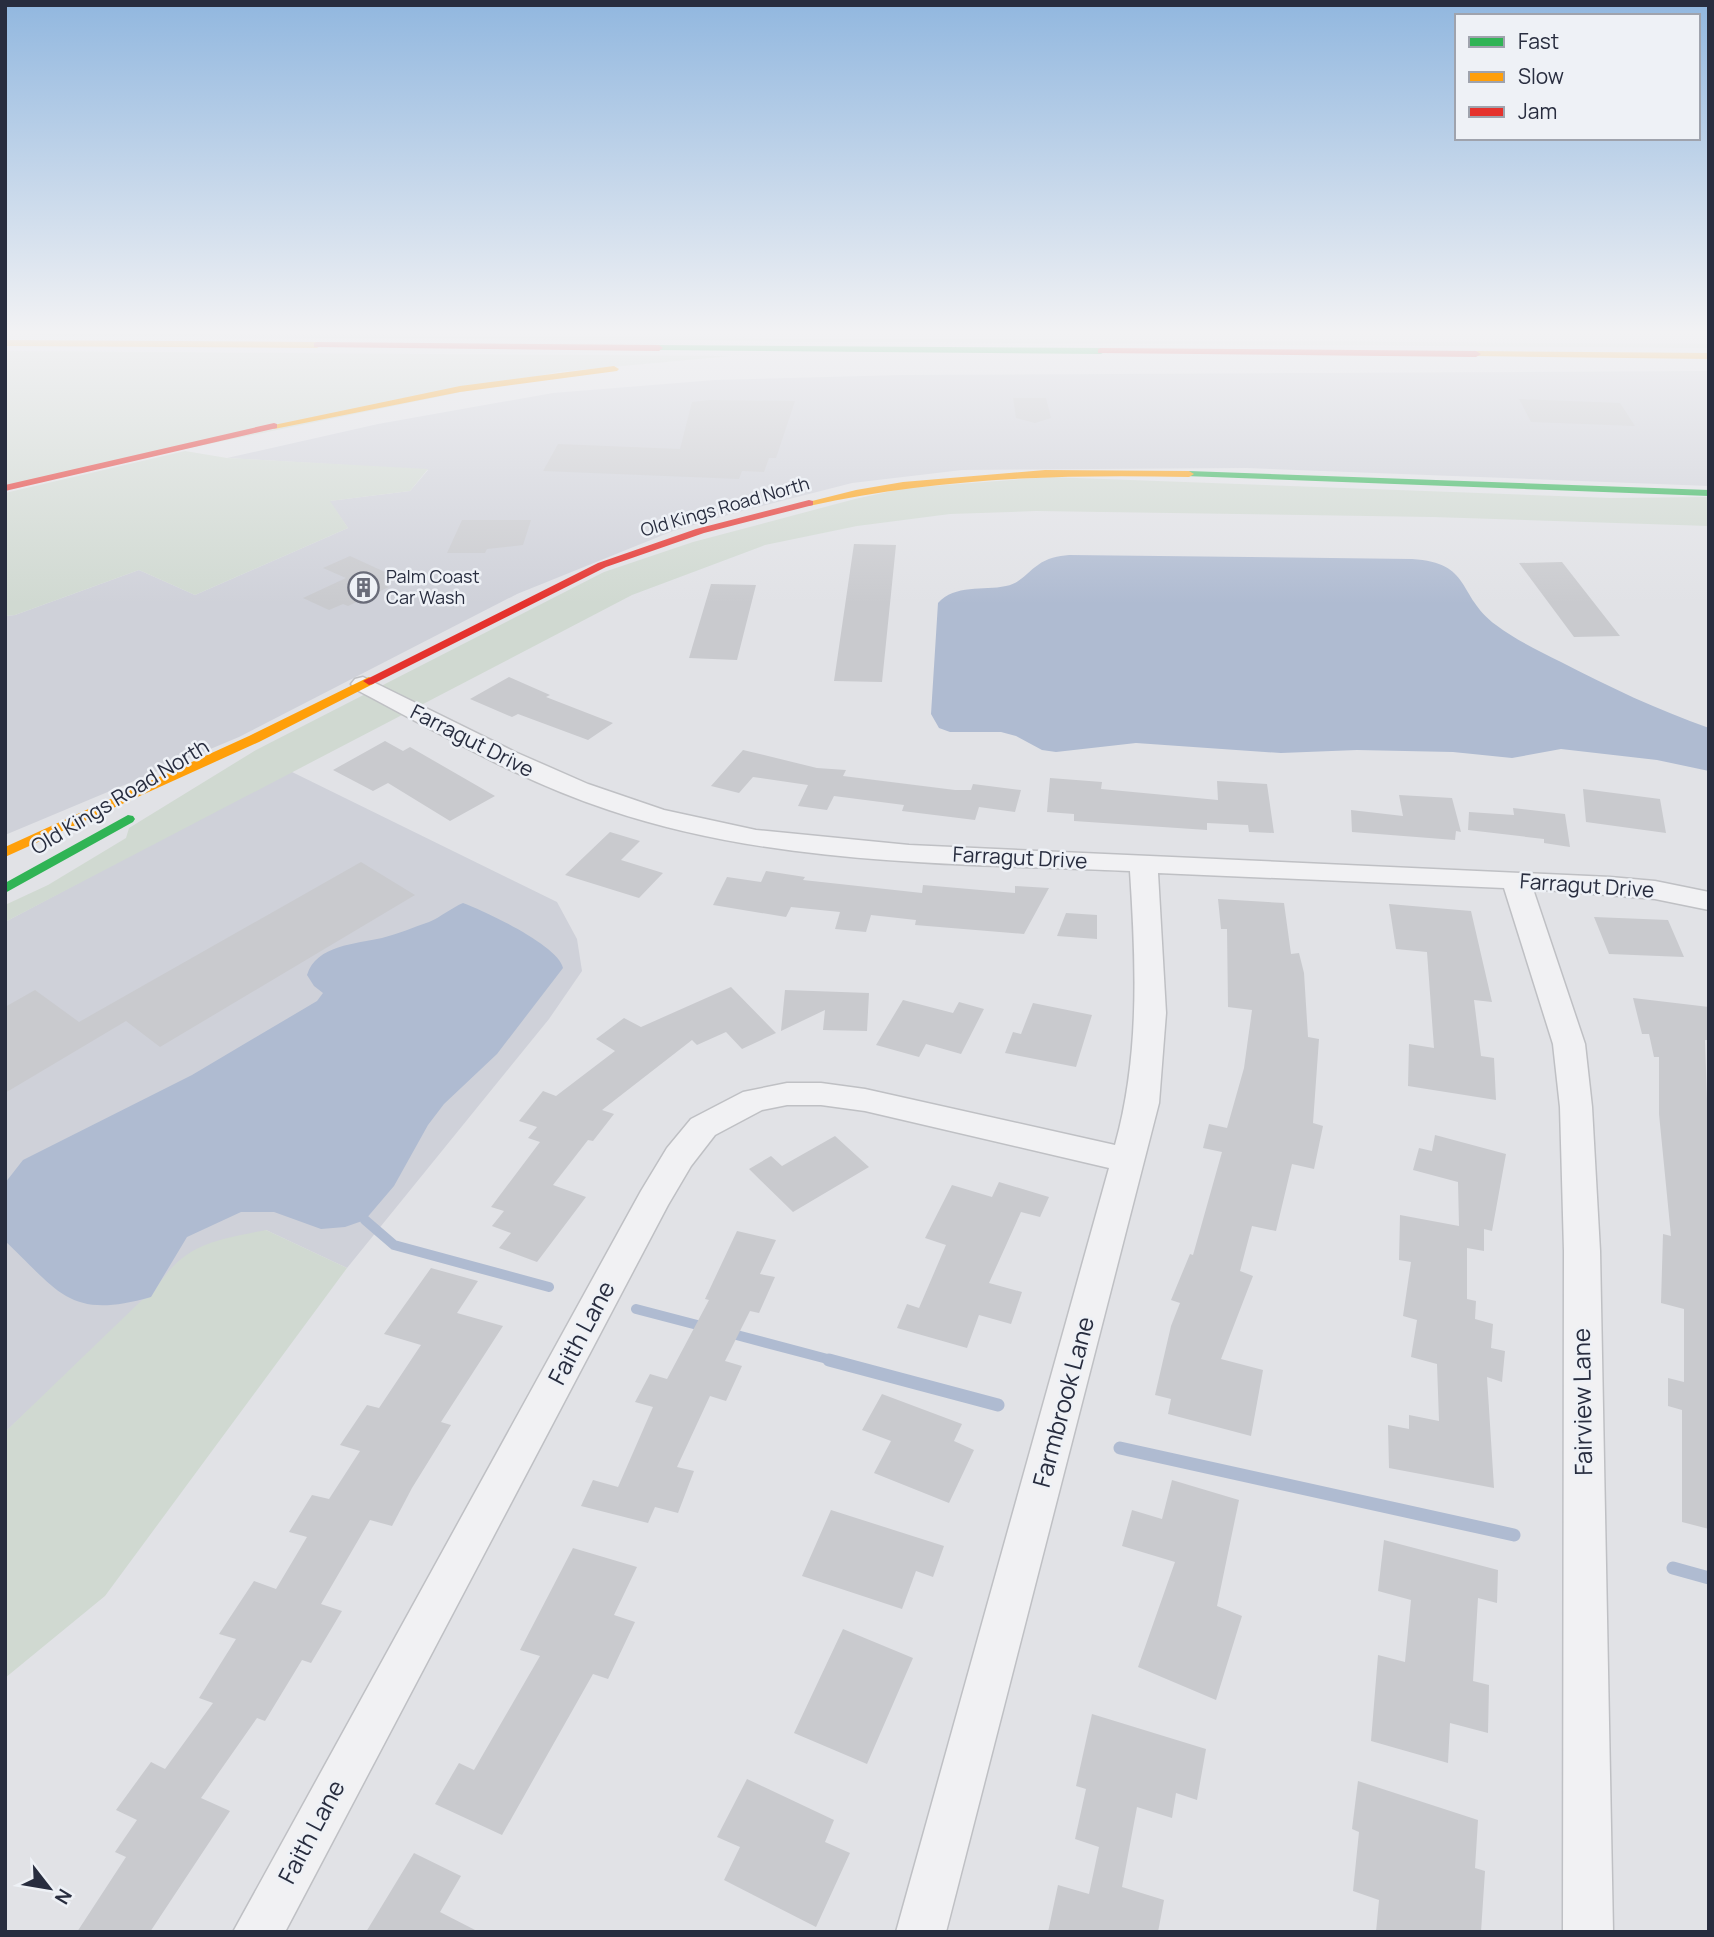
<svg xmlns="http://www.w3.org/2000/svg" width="1714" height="1937" font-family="Manrope,sans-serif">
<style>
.built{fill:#cfd1d9}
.green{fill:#d0d9d1}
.water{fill:#afbbd1}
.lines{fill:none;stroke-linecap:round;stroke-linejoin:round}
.stream-far1{stroke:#afbbd1;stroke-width:10}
.stream{stroke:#afbbd1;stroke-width:13}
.building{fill:#c9cace}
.street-casing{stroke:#bfc0c4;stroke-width:3}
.street{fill:#f1f1f3;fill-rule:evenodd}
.fast{fill:#30b455;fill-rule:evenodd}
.slow{fill:#ff9f0a;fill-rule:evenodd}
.jam{fill:#e5322d;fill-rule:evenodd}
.labels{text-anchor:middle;stroke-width:5;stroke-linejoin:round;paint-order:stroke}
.far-street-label{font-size:18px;fill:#282d3f;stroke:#eef1f6}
.far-poi-label{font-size:18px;fill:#282d3f;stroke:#eef1f6;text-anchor:start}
.street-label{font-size:21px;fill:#282d3f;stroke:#eef1f6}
.near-street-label{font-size:24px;fill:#282d3f;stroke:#eef1f6}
</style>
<rect width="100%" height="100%" fill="#e1e2e6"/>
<path class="built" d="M1709,371V486L1247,468L962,470L852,483L742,511L673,531L517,594L239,737L5,835V616L15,615L139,570L195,595L348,528L329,501L410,491L428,470L227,458L378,424L553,393L715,380L902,375Z
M290,771L557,902L577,939L582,971L549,1019L347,1268L266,1230L151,1297L5,1432V922Z"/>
<path class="green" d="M5,333L1709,344V348L61,336Z
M5,351L731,356L558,372L5,486Z
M185,451L227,458L428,469L410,491L330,501L348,528L195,595L139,570L15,615L5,616V493Z
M1050,477L1611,498L1709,497V526L1433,517L1036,511L950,514L857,526L765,545L632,595L5,922V905L48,885L126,838L129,828L256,750L604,572L693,542L855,499L906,488Z
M266,1230L347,1268L105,1596L5,1678V1432L142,1300L151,1297C181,1244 210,1241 266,1230Z"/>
<path class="water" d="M1069,555L1412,559C1473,563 1456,595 1496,625C1516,640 1539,651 1561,662C1609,687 1658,710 1709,728V771L1657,760L1561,749L1512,758L1453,752L1357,750L1281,753L1136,743L1056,752L1042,750L1016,736L1001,732H950L939,728L931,714L938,603C955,584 983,591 1006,586C1021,583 1026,573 1038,565C1047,558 1058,556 1069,555Z
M463,903C485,911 559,946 563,968L497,1054L444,1104L428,1125L394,1186L365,1220L345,1227L321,1229L274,1212H241L187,1237L151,1297C70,1320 60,1293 5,1241V1183L23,1160L192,1075L317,1001L323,993L314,986L307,975C316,945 356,944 382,938C398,934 414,927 429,922C441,917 451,908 463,903Z"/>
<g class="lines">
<path class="stream-far1" d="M365,1220L394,1245L549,1287
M636,1309L705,1327
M729,1333L835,1361"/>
<path class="stream" d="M829,1360L998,1405
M1120,1448L1514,1535
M1673,1568L1709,1578"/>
</g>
<path class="building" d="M1013,398H1046L1051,418L1035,423L1016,418Z
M1519,399L1620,403L1635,426L1531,422Z
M710,400L795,401L776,458H769L764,472L742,471L739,479L543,471L558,444L680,449L692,402Z
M462,520H531L523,545L487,549L485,553H447Z
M854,544L896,545L882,682L834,681Z
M350,556L398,578L384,585L389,587L348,606L343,604L329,610L303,598L346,578L323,568Z
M1562,562L1620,636L1574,637L1519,563Z
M711,584L756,585L737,660L689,658Z
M509,677L550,695L546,697L613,723L588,740L518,714L512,717L470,699Z
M385,741L403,751L410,747L495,796L450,821L388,783L373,791L333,770Z
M743,750L817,768L846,770L843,776L955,790H971L973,784L1021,790L1015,812L979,807L975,820L902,811L904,805L834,796L827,810L798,806L808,785L753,777L739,793L711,786Z
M1050,778L1102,782L1101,789L1218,800L1217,781L1267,784L1274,833L1249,832L1248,825L1207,823V830L1074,821V814L1047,812Z
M1583,789L1660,799L1666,833L1586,822Z
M1399,795L1452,798L1461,832L1456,831L1455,840L1352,832L1351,810L1403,816Z
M1513,808L1565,814L1570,847L1544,843V839L1468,830L1469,812L1514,815Z
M610,832L640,841L621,860L663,873L639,898L565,875Z
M361,862L415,895L160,1047L126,1021L5,1093V1007L35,990L79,1022Z
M766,871L805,877L803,880L922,893L923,885L1015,893V886L1049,888L1024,934L915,925L916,920L871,915L866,932L835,929L840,912L791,907L786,917L713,905L727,877L761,882Z
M1218,899L1284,903L1291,954L1299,953L1304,973L1308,1037L1319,1039L1313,1123L1323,1126L1314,1169L1292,1164L1276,1231L1252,1226L1240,1271L1253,1276L1221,1359L1263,1370L1251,1436L1168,1414L1171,1399L1155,1395L1171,1326L1180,1303L1171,1300L1190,1254L1193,1255L1222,1152L1203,1148L1209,1124L1227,1128L1244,1068L1252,1010L1228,1007L1227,929H1221Z
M1389,904L1471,911L1492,1002L1474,1000L1481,1056L1494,1058L1496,1100L1408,1086L1409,1044L1434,1048L1427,952L1396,949Z
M1066,913L1097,915V939L1057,936Z
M1594,917L1668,920L1684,957L1609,954Z
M731,987L776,1033L742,1049L726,1032L697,1045L692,1040L602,1110L614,1114L593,1141L588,1140L553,1185L586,1197L537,1262L499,1248L511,1233L492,1226L504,1211L491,1207L540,1142L528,1138L537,1127L519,1121L543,1091L556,1096L615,1051L596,1039L624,1018L641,1027Z
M785,990L869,993L867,1031L823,1030L825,1010L781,1031Z
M1633,998L1709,1007V1040H1705L1709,1159V1529L1682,1522V1410L1668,1406V1378L1684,1382V1309L1661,1303L1663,1234L1671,1236L1659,1114V1057H1654L1649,1034H1642Z
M903,1000L953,1013L959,1002L984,1009L961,1054L926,1044L919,1057L876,1045Z
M1033,1003L1092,1015L1076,1067L1005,1053L1013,1032L1021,1034Z
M1435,1135L1506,1154L1492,1231L1484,1229V1251L1467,1248V1299L1476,1301L1475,1319L1493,1324L1491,1348L1505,1351L1502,1382L1487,1377L1494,1488L1389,1468L1388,1425L1409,1429V1415L1439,1421L1437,1364L1411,1357L1417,1320L1403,1316L1411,1262L1399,1260L1400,1215L1459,1226L1458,1182L1413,1170L1419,1148L1432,1151Z
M835,1136L869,1167L793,1212L749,1169L771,1156L782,1166Z
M999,1182L1049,1197L1040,1217L1021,1212L989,1283L1022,1292L1011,1324L979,1315L967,1348L897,1328L907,1304L919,1308L946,1245L925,1238L952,1185L992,1197Z
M737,1231L776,1240L760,1274L775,1277L759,1313L750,1311L725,1361L742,1366L726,1401L710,1396L677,1467L694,1471L678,1513L655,1507L648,1523L581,1506L593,1480L618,1487L653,1407L635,1402L650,1374L667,1379L709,1300L705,1299Z
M431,1268L478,1281L457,1313L503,1326L441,1422L451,1425L412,1488L392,1526L370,1520L321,1604L342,1611L311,1663L302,1660L265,1721L257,1718L201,1798L230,1811L150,1932H77L126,1857L115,1852L137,1820L116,1810L151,1762L165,1769L213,1703L199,1698L236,1639L219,1634L254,1581L276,1589L307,1537L289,1532L312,1495L329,1499L360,1451L340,1445L367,1405L379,1408L421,1345L384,1334Z
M882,1394L962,1424L954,1441L974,1450L949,1503L874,1473L891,1441L862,1430Z
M1172,1480L1239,1500L1217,1606L1242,1616L1216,1700L1138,1667L1175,1562L1122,1546L1132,1510L1162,1519Z
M831,1510L944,1546L933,1577L916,1571L902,1609L802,1576Z
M1384,1540L1498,1570L1497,1603L1478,1598L1473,1681L1489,1685L1488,1733L1450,1723L1448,1763L1371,1741L1378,1655L1405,1662L1411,1600L1378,1591Z
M573,1548L637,1567L614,1615L635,1622L608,1679L593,1674L502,1835L435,1804L459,1763L474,1770L540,1656L520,1650Z
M843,1629L913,1658L867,1764L794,1733Z
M1092,1714L1206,1749L1197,1800L1176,1793L1172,1818L1137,1807L1122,1887L1164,1900L1158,1932H1048L1058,1885L1089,1894L1099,1847L1075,1839L1086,1789L1076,1786Z
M747,1779L834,1820L825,1842L850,1853L816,1927L724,1880L740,1847L717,1837Z
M1358,1781L1478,1820L1475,1868L1485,1871L1481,1932H1376L1379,1900L1353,1891L1359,1832L1352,1829Z
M414,1853L461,1876L440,1912L479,1932H366Z"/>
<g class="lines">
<defs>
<path id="street" d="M363,677L515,752L588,784L664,810L756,830L909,845L1610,877L1655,881L1709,892V910L1655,899L1533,889L1585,1044L1592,1107L1600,1251L1613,1932H1563L1564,1251L1560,1107L1553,1044L1504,888L1158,873L1166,1013L1159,1103L946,1932H896L1109,1168L865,1111L821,1105H787L762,1110L715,1135L691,1166L668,1205L285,1932H233L641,1191L667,1148L691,1119L743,1092L787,1083H821L865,1089L1115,1145C1140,1055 1136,964 1130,871C955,863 776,866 609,810C520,781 437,732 355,689L351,684L355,679Z"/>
</defs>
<use href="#street" class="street-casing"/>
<use href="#street" class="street"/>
<path class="fast" d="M659,345L1101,348L1106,351L1101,354L656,350V346Z
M1189,471L1709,490V496L1185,476L1184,474Z
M128,815L133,816L135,819L133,822L5,893V883Z"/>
<path class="slow" d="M5,340L317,342L321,345L317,348L5,346Z
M1476,351L1709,353V359L1473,356L1471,354Z
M614,366L619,369L617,371L460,392L274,429L269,426L460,386Z
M1045,470L1189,471L1194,474L1189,477C1060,474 935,478 809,506L804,503L856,490L903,482Z
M369,677L375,681L373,684L259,742L5,857V847L249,736Z"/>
<path class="jam" d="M317,342L659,345L663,348L659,351L314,347V343Z
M1101,348L1476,351L1481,354L1476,357L1098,353V349Z
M274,423L277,424V428L5,491V485Z
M809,500L813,501V505L704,533L606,567L373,684L369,685L363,681L598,563L696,529Z"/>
</g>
<linearGradient id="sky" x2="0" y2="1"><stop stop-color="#91b7df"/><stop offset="0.55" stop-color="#f2f2f4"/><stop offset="1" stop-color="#f2f2f4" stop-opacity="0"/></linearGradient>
<rect width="1714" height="604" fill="url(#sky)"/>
<defs>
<symbol id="building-ring" viewBox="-11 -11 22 22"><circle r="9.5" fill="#eef1f6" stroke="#696c79" stroke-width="1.5"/><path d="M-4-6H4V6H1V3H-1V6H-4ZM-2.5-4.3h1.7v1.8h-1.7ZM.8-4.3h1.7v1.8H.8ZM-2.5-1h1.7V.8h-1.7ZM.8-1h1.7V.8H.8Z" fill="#696c79"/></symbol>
</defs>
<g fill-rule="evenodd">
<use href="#building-ring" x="346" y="570" width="35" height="35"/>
</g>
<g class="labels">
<g class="far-street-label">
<text transform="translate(725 507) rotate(-16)" y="6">Old Kings Road North</text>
</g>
<g class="far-poi-label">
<text x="386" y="583">Palm Coast<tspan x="386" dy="21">Car Wash</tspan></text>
</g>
<g class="street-label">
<text transform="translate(472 741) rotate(27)" y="7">Farragut Drive</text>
<text transform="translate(120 797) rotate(-31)" y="7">Old Kings Road North</text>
<text transform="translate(1020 858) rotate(3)" y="7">Farragut Drive</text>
<text transform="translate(1587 886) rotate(4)" y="7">Farragut Drive</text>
</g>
<g class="near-street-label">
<text transform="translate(582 1333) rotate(-62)" y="8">Faith Lane</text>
<text transform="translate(1064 1402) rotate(-75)" y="8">Farmbrook Lane</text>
<text transform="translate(1583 1402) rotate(-91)" y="8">Fairview Lane</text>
<text transform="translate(312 1832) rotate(-62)" y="8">Faith Lane</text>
</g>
</g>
<rect width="1714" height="1937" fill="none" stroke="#282d3f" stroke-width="14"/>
<rect x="1455" y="14" width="245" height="126" fill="#eef1f6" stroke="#9fa3ad" stroke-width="2"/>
<rect x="1469" y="37" width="35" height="10" fill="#30b455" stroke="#9fa3ad" stroke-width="2"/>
<text x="1518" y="49" font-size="21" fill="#282d3f">Fast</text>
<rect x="1469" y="72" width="35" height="10" fill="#ff9f0a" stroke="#9fa3ad" stroke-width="2"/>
<text x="1518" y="84" font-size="21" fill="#282d3f">Slow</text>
<rect x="1469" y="107" width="35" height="10" fill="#e5322d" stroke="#9fa3ad" stroke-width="2"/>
<text x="1518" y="119" font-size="21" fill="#282d3f">Jam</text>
<g transform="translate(49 1888) rotate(121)" stroke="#eef1f6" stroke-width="5" paint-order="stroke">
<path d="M0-5L12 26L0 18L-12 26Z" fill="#282d3f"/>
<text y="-10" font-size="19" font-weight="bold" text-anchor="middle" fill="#282d3f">N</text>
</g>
</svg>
